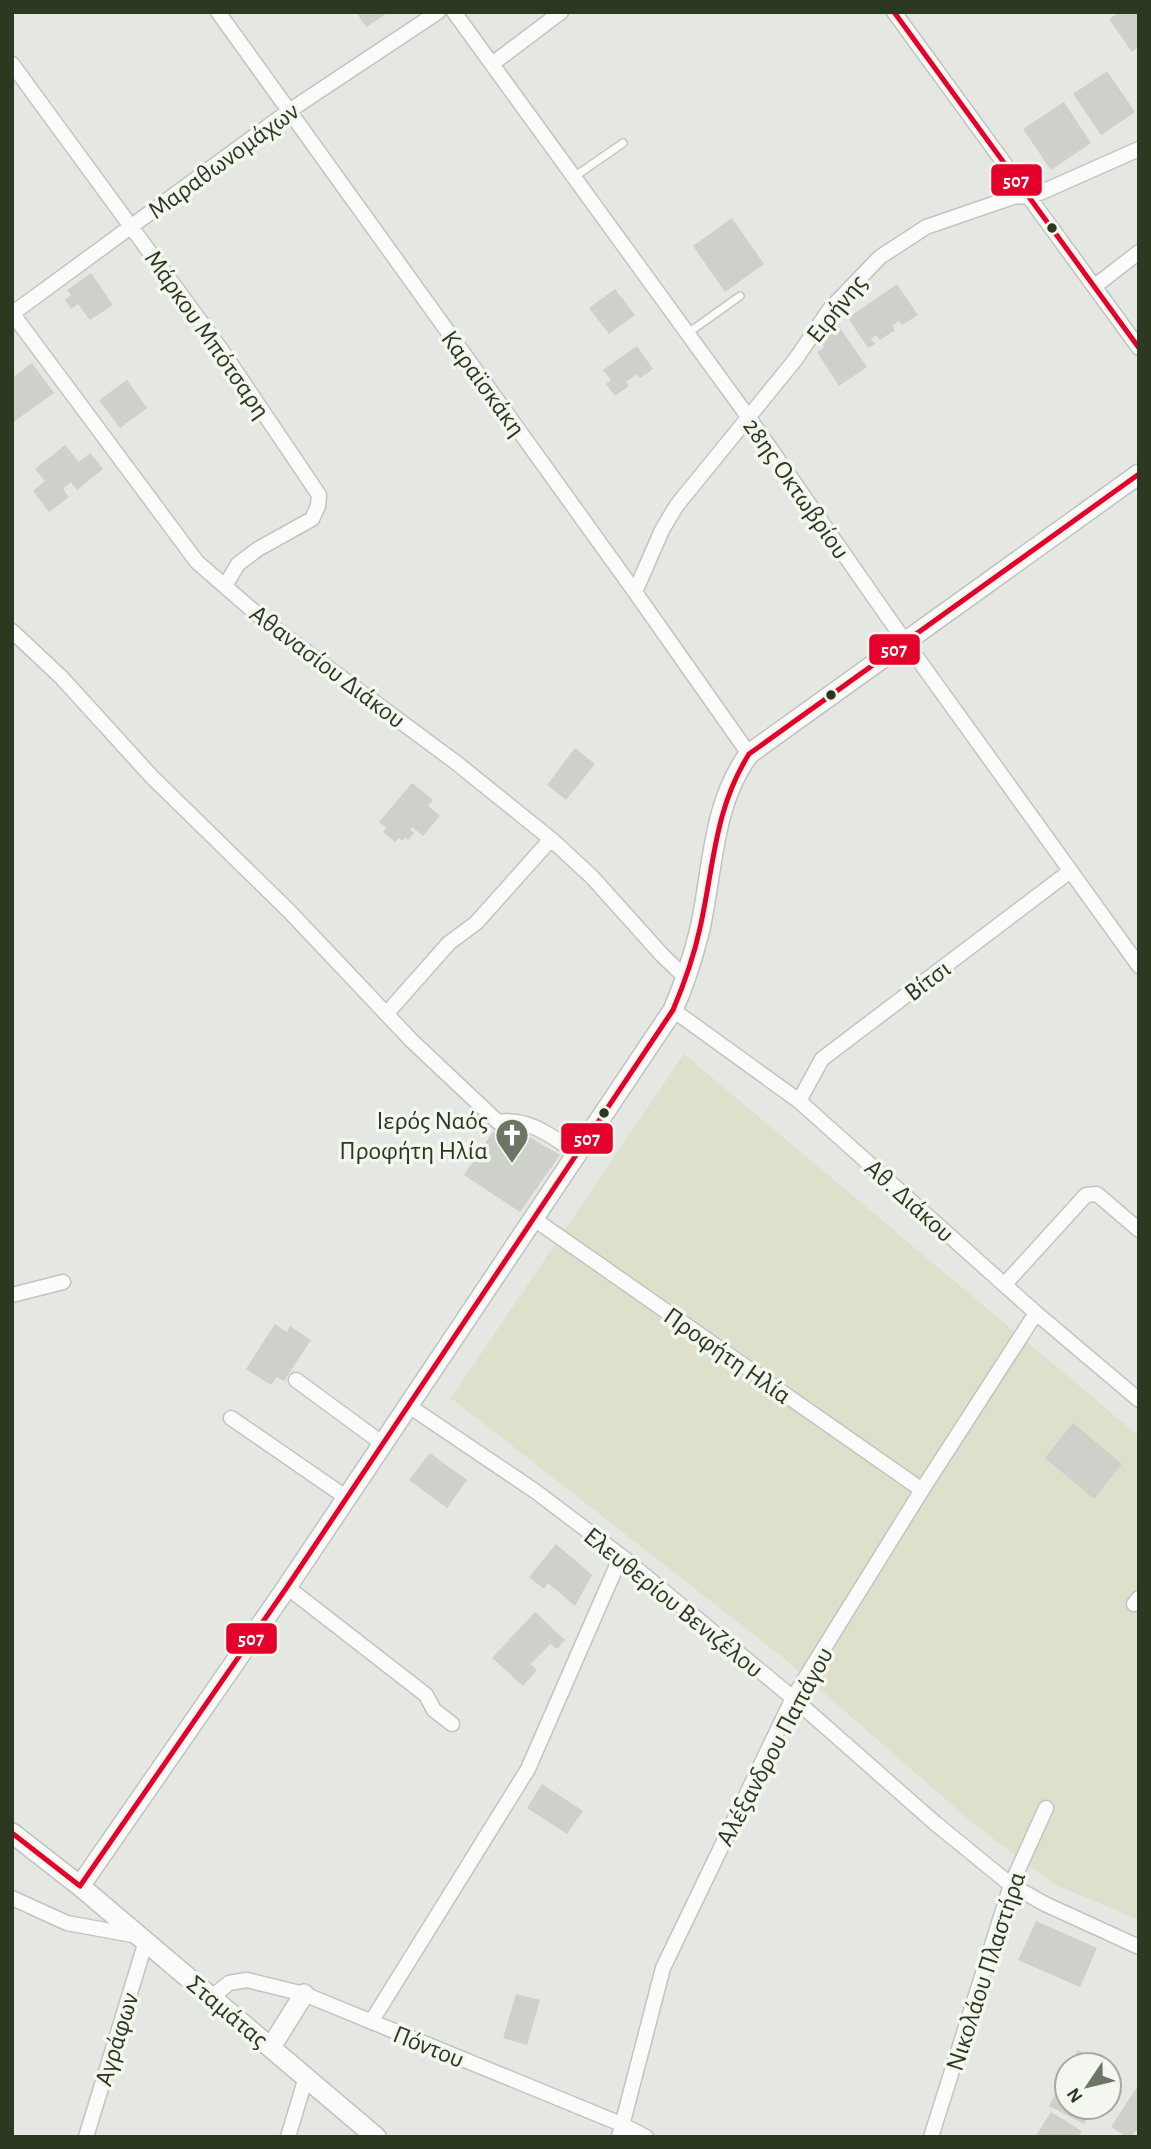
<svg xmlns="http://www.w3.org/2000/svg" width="1151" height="2149" font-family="'Alegreya Sans',sans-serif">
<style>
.green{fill:#dee0cb}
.building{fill:#ced0ca}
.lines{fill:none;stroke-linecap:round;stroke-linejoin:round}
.lane-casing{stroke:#c2c4bf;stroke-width:10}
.street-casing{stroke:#c2c4bf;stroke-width:17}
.secondary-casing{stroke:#c0c3bc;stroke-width:22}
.lane{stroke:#fbfbfb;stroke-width:7}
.street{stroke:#fbfbfb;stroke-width:14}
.secondary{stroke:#fbfbfb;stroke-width:19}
.bus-1-casing{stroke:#f4f7ef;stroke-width:10}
.bus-1{stroke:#e4002b;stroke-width:5}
.bus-dot{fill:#2c3920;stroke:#f4f7ef;stroke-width:2.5}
.labels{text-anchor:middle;stroke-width:7;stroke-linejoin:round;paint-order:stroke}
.street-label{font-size:26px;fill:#2c3920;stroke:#f4f7ef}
.poi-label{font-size:26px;fill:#2c3920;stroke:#f4f7ef;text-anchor:end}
.line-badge{stroke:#f4f7ef;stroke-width:2.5}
.badge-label{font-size:19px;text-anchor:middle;font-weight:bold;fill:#fff}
</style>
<rect width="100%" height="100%" fill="#e5e7e2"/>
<path class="green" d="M684,1054L1139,1436V1920L1054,1884L974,1824L786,1660L451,1398Z"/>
<path class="building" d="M356,12H389L366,27Z
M1120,12H1139V47L1132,52L1109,19Z
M1107,71L1135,112L1101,135L1073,94Z
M1064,102L1091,143L1051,170L1023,129Z
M732,218L764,264L725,292L693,246Z
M91,273L113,305L90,320L78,304L71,309L65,300L71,295L67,290Z
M897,284L918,315L902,325L899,321L892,326L895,330L880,340L876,335L871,339L875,344L868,348L848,318Z
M615,289L635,315L609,334L589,308Z
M838,325L867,367L839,386L817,352L824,347L819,338Z
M637,346L653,369L640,378L637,374L626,382L629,386L615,396L606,384L611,380L603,370Z
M32,363L54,393L12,423V378Z
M127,380L147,408L120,428L99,400Z
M65,445L79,462L90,453L103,469L77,490L71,482L63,489L69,497L49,512L33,491L45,481L35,469Z
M575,748L595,764L566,800L547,785Z
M412,783L433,800L428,806L440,816L423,836L412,827L410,830L414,833L408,840L405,838L402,841L399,838L395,842L383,832L387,828L379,822Z
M509,1125L560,1155L520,1212L464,1175L492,1133Z
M275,1324L287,1332L290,1326L311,1340L284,1381L277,1377L271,1385L246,1369Z
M1073,1423L1122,1464L1094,1499L1045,1458Z
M430,1453L467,1480L447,1508L409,1480Z
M556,1544L592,1575L575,1606L548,1583L544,1589L529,1577Z
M535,1612L565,1640L557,1649L550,1644L531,1664L537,1670L523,1686L492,1658Z
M542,1784L583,1811L567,1834L527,1808Z
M1036,1921L1097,1948L1080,1987L1018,1960Z
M516,1994L540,2000L527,2045L503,2038Z
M1078,2050L1107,2065H1070Z
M1067,2071V2107H1093L1084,2124L1049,2106Z
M1139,2084V2127L1131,2137H1127L1111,2127Z
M1051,2112L1082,2131L1078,2137H1035Z"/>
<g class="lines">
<defs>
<path id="lane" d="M574,177L623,143
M688,333L740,296"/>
<path id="street" d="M218,12L635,592L749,754
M454,12L749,418L892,623L1139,966
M894,12L1139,348
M12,64L222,351L319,495L318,506L312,519L258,549L238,564L225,586
M492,64L561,12
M1095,286L1139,252
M12,313L197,562L265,621L454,761L551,839L592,877L662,955L687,979
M13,313L289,111L438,12
M635,592L662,530L677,505L795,360L830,309L880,257L926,227L1016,196L1029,197L1042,192L1139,149
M12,631L61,677L152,777L289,911L412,1041L498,1122C529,1117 554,1138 578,1154
M673,1010L799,1101L1036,1313L1139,1400
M387,1013L449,943L476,923L551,839
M799,1101L822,1059L1069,872
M534,1219L922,1490
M1005,1284L1086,1195L1097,1194L1139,1230
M12,1295L63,1282
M296,1380L383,1444
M409,1406L535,1491L621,1556L793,1698L935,1823L1011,1885L1045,1904L1139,1947
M231,1418L347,1498
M287,1587L426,1695L434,1710L452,1724
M1134,1604L1139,1598
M12,1898L67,1923L138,1936
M212,1997L229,1983L247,1980L304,1994L621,2124L646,2137
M371,2022L528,1769L621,1556
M86,2137L146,1941
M288,2137L306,2077
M619,2137L663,1968L793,1698L922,1490L1036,1313
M931,2137L1011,1885L1046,1808"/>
<path id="secondary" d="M12,1833L80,1886L376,2137
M80,1886L287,1587L673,1010C685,983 693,957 700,929C713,870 712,804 749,754L1139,474
M271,2047L304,1994"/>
</defs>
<use href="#lane" class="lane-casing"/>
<use href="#street" class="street-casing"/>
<use href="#secondary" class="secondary-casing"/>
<use href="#lane" class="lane"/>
<use href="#street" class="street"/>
<use href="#secondary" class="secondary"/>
<defs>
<path id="bus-1" d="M894,12L1139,348
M12,1833L80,1886
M80,1886L287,1587L673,1010C684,984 694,956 700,928C714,866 714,810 749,754L1139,474"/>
</defs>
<use href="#bus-1" class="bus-1-casing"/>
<use href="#bus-1" class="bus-1"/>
</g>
<defs>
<symbol id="church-pin" viewBox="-11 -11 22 30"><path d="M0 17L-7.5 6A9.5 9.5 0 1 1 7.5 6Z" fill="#6d7664" stroke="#f4f7ef"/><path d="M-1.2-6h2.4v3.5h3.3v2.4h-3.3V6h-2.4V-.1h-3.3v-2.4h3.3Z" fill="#fff"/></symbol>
</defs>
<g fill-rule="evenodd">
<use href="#church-pin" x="493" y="1116" width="38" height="52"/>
</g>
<g class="bus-dot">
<circle cx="1052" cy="228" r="6"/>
<circle cx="831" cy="695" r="6"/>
<circle cx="604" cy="1113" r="6"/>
</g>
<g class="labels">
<g class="street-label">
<text transform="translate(223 160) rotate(-36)" y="9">Μαραθωνομάχων</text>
<text transform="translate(836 308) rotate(-51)" y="9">Ειρήνης</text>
<text transform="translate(208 334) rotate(55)" y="9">Μάρκου Μπότσαρη</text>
<text transform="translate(484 383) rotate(54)" y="9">Καραϊσκάκη</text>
<text transform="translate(797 488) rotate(55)" y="9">28ης Οκτωβρίου</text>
<text transform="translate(328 666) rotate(37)" y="9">Αθανασίου Διάκου</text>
<text transform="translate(927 980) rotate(-37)" y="9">Βίτσι</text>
<text transform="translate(910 1200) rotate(42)" y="9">Αθ. Διάκου</text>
<text transform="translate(728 1355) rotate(35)" y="9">Προφήτη Ηλία</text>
<text transform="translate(674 1602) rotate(39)" y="9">Ελευθερίου Βενιζέλου</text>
<text transform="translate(774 1746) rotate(-62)" y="9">Αλέξανδρου Παπάγου</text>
<text transform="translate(985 1971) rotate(-72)" y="9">Νικολάου Πλαστήρα</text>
<text transform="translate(228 2011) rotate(40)" y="9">Σταμάτας</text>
<text transform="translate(116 2039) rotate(-73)" y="9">Αγράφων</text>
<text transform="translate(429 2046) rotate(22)" y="9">Πόντου</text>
</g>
<g class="poi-label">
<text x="488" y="1129">Ιερός Ναός<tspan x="488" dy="30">Προφήτη Ηλία</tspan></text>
</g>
</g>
<g class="line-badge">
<rect x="990" y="163" width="53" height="34" rx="7" fill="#e4002b"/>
<rect x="868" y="633" width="53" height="33" rx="7" fill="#e4002b"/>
<rect x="560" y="1122" width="54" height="33" rx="7" fill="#e4002b"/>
<rect x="225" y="1622" width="53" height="33" rx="7" fill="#e4002b"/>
</g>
<g class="badge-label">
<text x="1016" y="187">507</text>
<text x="894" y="656">507</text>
<text x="587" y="1145">507</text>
<text x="251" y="1645">507</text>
</g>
<rect width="1151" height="2149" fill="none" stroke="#2c3920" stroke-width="28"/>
<g transform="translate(1088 2086) rotate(235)"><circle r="33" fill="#f4f7ef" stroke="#a4ab9c" stroke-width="2"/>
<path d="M0-5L12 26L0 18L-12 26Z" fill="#6d7664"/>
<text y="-10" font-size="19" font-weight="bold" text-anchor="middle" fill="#2c3920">N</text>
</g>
</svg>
